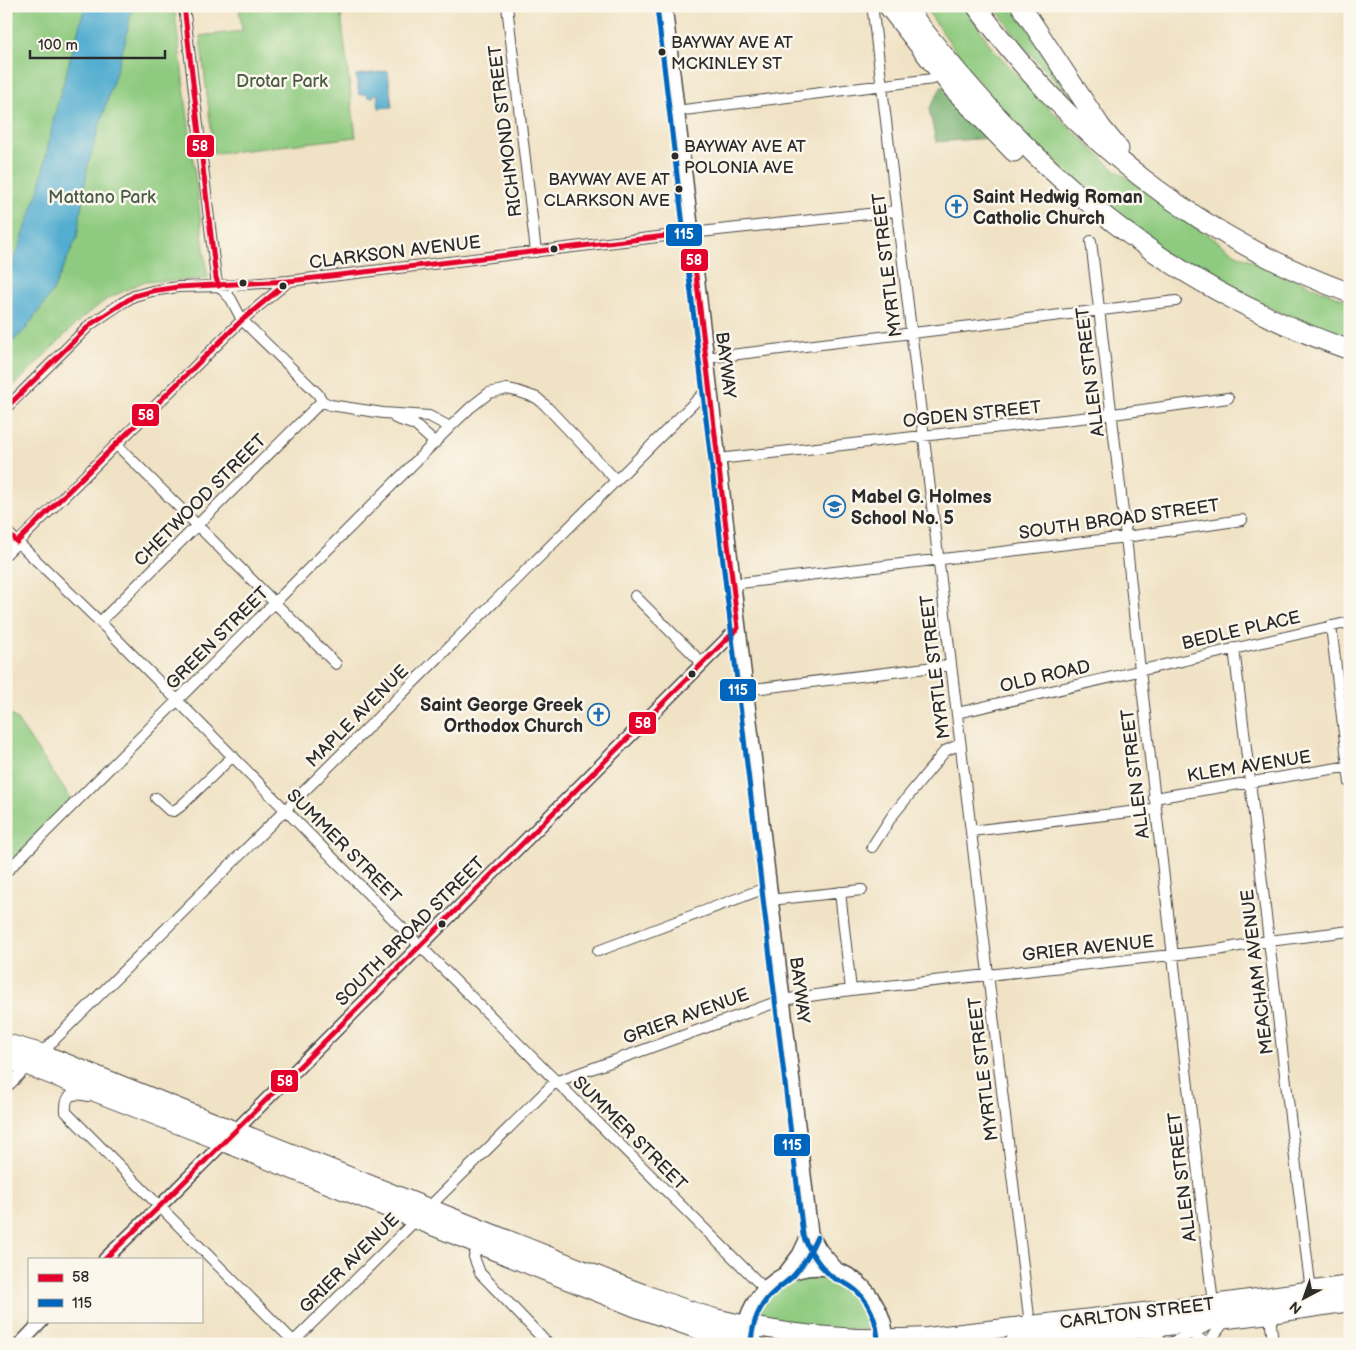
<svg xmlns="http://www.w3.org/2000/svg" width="1356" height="1350" font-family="'Balsamiq Sans',sans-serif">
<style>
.green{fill:#8eca7f;stroke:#5c7a55}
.forest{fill:#72ae6e;stroke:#4e6c4c}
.water{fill:#53add0;stroke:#3f6c7e}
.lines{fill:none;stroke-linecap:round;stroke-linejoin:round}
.minor-casing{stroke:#494642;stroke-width:12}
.tertiary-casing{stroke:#494642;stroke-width:15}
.secondary-casing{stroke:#494642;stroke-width:18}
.trunk-casing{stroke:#494642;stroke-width:20}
.motorway-casing{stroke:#494642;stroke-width:21}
.minor{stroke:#fff;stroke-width:10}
.tertiary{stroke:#fff;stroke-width:12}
.secondary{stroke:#fff;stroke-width:15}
.trunk{stroke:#fff;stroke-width:18}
.motorway{stroke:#fff;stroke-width:19}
.bus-1-casing{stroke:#fbf7ec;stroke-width:9}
.bus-2-casing{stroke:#fbf7ec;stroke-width:9}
.bus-1{stroke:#e4002b;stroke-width:5}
.bus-2{stroke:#0065bd;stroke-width:5}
.bus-dot{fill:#2b2b2b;stroke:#fbf7ec;stroke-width:2}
.labels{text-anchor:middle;stroke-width:5;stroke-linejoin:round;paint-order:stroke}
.bus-label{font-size:17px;fill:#2b2b2b;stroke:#fbf7ec;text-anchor:start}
.park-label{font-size:18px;fill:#495b44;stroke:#fbf7ec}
.street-label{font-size:18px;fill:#2b2b2b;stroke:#fbf7ec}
.poi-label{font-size:18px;font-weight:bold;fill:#2b2b2b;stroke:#fbf7ec;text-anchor:start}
.line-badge{stroke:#fbf7ec;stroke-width:2}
.badge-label{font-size:14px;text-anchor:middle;font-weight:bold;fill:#fff}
</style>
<rect width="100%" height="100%" fill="#fbf7ec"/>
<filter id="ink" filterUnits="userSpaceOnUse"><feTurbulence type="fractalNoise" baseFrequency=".02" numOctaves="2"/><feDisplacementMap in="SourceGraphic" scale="10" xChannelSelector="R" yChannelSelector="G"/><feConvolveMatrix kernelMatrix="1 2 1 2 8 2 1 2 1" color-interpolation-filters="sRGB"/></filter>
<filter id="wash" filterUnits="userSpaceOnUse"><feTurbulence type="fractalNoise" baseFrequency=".0096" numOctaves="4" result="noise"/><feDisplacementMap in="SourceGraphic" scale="20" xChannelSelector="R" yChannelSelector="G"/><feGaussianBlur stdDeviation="1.12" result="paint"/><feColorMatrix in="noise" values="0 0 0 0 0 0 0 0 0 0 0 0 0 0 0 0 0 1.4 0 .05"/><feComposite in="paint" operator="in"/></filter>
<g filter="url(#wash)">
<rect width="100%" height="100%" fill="#f0e2c4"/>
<path class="green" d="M6,6H174L208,279L143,282L107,299L82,318L6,394Z
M239,6H387V8L341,14L356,137L214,154L200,36L242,31Z
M924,6H964L992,48L1054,113L1113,168L1236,254L1350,302V342L1237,294L1161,251L1089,196L1014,126L969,70Z
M994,6H1014L1071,98L1021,44Z
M6,710L17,720L73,802L6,869Z
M814,1276C837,1278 858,1289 868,1310C872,1316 874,1323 872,1329C834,1331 795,1325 757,1318C759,1293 791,1279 814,1276Z"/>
<path class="forest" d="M942,86L991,138L936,142L929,109Z"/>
<path class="water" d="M85,6H132L125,42L88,164L77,237L53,291L25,330L6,348V276L20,245L40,185L55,113Z
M388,71L392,107L379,108L377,94H373L374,97H368L367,94L359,95L356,75Z"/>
</g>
<g filter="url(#ink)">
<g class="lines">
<defs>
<path id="minor" d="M184,6L216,278L219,286L231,299L242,320L318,394L322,401L330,405L383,413L429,416L450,427
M507,6L536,252
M871,6L873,12L1030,1325
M676,111L933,79
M1091,241L1126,537L1140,670L1213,1304
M706,358L1176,301
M6,408L91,324L122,303L134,296L152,291L178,287L219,286L289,281L691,233L896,211
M395,418L415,425L435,443
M117,445L336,664
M718,459L1099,416L1228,398
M6,531L100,622L394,920L765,1289
M6,554L242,320L289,281
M733,584L1126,537L1242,520
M635,596L702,663
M100,622L322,401
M1331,626L1350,783
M1234,648L1311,1292
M745,690L951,665
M957,713L1350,622
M156,798L169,810L174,811L181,806L233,756
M1154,798L1350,766
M971,831L1155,809
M872,847L892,816L945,751L960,744
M6,872L450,427L471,407L489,393L507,389L517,391L537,398L545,405L616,480
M840,892L851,990
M770,900L862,890
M598,951L768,887
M6,1088L710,387
M88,1096C72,1093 65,1093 66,1112L296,1344
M478,1245L474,1257L480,1273L548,1344
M1270,1314L1273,1344
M1146,1331L1157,1336L1162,1344
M1188,1331L1207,1344
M291,1344L555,1082L782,1000L851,990L1217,950L1261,942L1350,931
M1168,1344L1208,1326
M1208,1344L1226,1319"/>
<path id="tertiary" d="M105,1259L160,1206L738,628
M20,1344L42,1321"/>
<path id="secondary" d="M664,6L810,1234L819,1250L837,1271
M785,1275L800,1255L810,1234
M744,1335C752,1266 839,1240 875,1304C883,1317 886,1329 886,1344"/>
<path id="trunk" d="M6,1043L41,1053L629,1288C659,1299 688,1311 719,1319C788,1336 857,1341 927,1337L1213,1304L1350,1285
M6,1060L28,1066L223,1142L634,1307L702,1331L755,1344
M1013,1344L1270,1314L1350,1302"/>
<path id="motorway" d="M888,6L954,90L1014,152
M905,6C1026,166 1158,283 1350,350
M976,6C1072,137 1197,237 1350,293
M1021,6L1101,127L1119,149"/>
</defs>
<use href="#minor" class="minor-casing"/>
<use href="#tertiary" class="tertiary-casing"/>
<use href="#secondary" class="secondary-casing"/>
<use href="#trunk" class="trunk-casing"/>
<use href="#motorway" class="motorway-casing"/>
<use href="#minor" class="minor"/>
<use href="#tertiary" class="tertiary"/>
<use href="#secondary" class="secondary"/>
<use href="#trunk" class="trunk"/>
<use href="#motorway" class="motorway"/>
<defs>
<path id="bus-1" d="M184,6L216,278L219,286
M6,408L91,324L134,296L152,291L178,287L289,281L691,233L738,628L160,1206L105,1259
M6,531L17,542L242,320L289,281"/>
<path id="bus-2" d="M657,7L803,1235C808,1249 820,1267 832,1277C838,1281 844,1282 850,1286C869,1298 878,1322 878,1344
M751,1344C752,1324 759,1305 774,1292C781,1285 789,1281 795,1274C805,1263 811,1250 817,1237"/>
</defs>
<use href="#bus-1" class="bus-1-casing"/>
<use href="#bus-2" class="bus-2-casing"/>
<use href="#bus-1" class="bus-1"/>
<use href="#bus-2" class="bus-2"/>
</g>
</g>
<defs>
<symbol id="church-ring" viewBox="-11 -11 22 22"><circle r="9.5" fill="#fbf7ec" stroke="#1f6fb2" stroke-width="1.5"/><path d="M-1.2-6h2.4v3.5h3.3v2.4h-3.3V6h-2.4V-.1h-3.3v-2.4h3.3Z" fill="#1f6fb2"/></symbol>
<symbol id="school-ring" viewBox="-11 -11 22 22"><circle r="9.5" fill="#fbf7ec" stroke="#1f6fb2" stroke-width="1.5"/><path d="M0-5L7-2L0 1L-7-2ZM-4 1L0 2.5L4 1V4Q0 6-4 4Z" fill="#1f6fb2"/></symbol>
</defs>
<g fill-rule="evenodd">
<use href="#church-ring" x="944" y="194" width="25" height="25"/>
<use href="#school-ring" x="822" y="494" width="25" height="25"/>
<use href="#church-ring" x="586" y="702" width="25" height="25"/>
</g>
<g class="bus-dot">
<circle cx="662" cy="52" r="4.5"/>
<circle cx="675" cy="156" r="4.5"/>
<circle cx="679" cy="189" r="4.5"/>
<circle cx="554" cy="249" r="4.5"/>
<circle cx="243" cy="283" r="4.5"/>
<circle cx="283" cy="286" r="4.5"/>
<circle cx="692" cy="674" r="4.5"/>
<circle cx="442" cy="924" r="4.5"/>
</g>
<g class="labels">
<g class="bus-label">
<text x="671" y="48">BAYWAY AVE AT<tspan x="671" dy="21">MCKINLEY ST</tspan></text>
<text x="684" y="152">BAYWAY AVE AT<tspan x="684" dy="21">POLONIA AVE</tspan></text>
<text x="670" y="185" text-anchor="end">BAYWAY AVE AT<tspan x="670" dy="21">CLARKSON AVE</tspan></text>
</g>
<g class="park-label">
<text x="282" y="87">Drotar Park</text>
<text x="102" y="203">Mattano Park</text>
</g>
<g class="street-label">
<text transform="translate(505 131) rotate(-97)" y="6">RICHMOND STREET</text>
<text transform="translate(395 252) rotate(-7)" y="6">CLARKSON AVENUE</text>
<text transform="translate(887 265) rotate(-97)" y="6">MYRTLE STREET</text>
<text transform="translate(726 365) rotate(83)" y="6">BAYWAY</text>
<text transform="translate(1090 372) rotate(-97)" y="6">ALLEN STREET</text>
<text transform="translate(972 414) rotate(-6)" y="6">OGDEN STREET</text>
<text transform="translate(200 500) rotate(-45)" y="6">CHETWOOD STREET</text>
<text transform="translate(1119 519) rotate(-8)" y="6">SOUTH BROAD STREET</text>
<text transform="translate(1241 630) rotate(-13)" y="6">BEDLE PLACE</text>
<text transform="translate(217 638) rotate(-45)" y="6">GREEN STREET</text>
<text transform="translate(935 667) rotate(-97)" y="6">MYRTLE STREET</text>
<text transform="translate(1045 676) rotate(-13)" y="6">OLD ROAD</text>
<text transform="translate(357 716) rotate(-45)" y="6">MAPLE AVENUE</text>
<text transform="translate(1249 766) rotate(-9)" y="6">KLEM AVENUE</text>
<text transform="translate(1135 774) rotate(-97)" y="6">ALLEN STREET</text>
<text transform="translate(344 846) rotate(45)" y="6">SUMMER STREET</text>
<text transform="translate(410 931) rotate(-45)" y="6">SOUTH BROAD STREET</text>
<text transform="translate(1088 948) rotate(-6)" y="6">GRIER AVENUE</text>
<text transform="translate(1257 972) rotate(-97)" y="6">MEACHAM AVENUE</text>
<text transform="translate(800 990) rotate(83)" y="6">BAYWAY</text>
<text transform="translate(686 1016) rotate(-20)" y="6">GRIER AVENUE</text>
<text transform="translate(983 1069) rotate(-97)" y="6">MYRTLE STREET</text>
<text transform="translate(630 1133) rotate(45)" y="6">SUMMER STREET</text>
<text transform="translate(1182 1177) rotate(-97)" y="6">ALLEN STREET</text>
<text transform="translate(349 1263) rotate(-45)" y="6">GRIER AVENUE</text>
<text transform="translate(1137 1313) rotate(-7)" y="6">CARLTON STREET</text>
</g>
<g class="poi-label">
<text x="973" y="203">Saint Hedwig Roman<tspan x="973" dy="21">Catholic Church</tspan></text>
<text x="851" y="503">Mabel G. Holmes<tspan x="851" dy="21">School No. 5</tspan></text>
<text x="583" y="711" text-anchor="end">Saint George Greek<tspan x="583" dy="21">Orthodox Church</tspan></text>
</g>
</g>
<g class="line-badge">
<rect x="186" y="134" width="29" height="24" rx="5" fill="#e4002b"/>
<rect x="665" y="223" width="38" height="24" rx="5" fill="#0065bd"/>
<rect x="680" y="248" width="29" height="24" rx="5" fill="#e4002b"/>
<rect x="131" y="403" width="29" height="24" rx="5" fill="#e4002b"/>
<rect x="719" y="678" width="38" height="24" rx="5" fill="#0065bd"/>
<rect x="628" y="711" width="29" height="24" rx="5" fill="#e4002b"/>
<rect x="270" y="1069" width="29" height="24" rx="5" fill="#e4002b"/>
<rect x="773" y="1133" width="38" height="24" rx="5" fill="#0065bd"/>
</g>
<g class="badge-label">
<text x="200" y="151">58</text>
<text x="684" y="239">115</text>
<text x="694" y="265">58</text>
<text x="146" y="420">58</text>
<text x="738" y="695">115</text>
<text x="643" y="728">58</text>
<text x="285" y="1086">58</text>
<text x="792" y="1150">115</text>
</g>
<rect width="1356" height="1350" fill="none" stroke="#fbf7ec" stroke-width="25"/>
<rect x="28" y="1258" width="175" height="65" fill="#fbf7ec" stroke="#a8a59f"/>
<rect x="38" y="1274" width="25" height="8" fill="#e4002b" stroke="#a8a59f"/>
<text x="72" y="1282" font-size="15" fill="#2b2b2b">58</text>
<rect x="38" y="1299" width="25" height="8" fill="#0065bd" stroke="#a8a59f"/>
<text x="72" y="1308" font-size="15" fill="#2b2b2b">115</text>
<g transform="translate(1304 1298) rotate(221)" stroke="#fbf7ec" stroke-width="4" paint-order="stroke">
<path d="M0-4L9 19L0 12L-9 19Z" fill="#2b2b2b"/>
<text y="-8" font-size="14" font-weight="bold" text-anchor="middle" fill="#2b2b2b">N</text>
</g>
<path d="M30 50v8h135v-8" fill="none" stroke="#2b2b2b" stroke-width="2.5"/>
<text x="38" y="50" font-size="15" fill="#2b2b2b" stroke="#fbf7ec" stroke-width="4" paint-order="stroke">100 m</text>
</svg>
